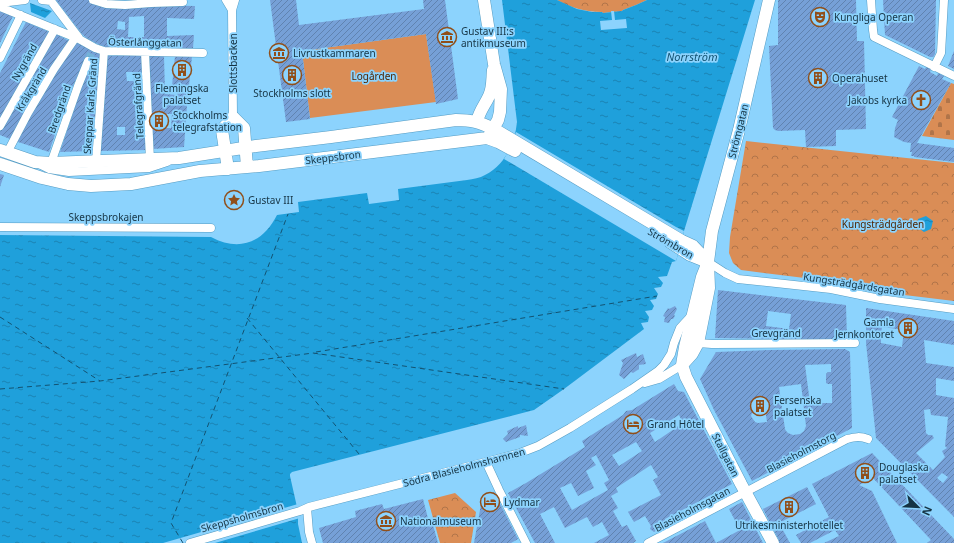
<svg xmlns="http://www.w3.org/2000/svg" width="954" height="543" font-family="'Noto Sans',sans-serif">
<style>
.cemetery{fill:url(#cemetery-stones)}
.park{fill:url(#park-crowns)}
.garden{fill:#da8d56}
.water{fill:url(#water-ripples)}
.pier{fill:#8cd3fd}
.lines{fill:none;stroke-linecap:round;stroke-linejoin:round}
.ferry{stroke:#135271;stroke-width:1;stroke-dasharray:5 4;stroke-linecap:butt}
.building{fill:url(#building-hatch);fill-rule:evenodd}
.street-tunnel{stroke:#74b3d8;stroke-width:8;stroke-dasharray:8 4;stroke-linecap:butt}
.street-casing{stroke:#559cc3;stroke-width:9}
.secondary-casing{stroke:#559cc3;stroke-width:13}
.street{stroke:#fff;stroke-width:8}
.secondary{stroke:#fff;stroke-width:12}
.labels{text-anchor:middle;stroke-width:3.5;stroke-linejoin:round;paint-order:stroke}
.poi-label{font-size:10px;fill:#153343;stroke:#8cd3fd;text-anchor:start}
.street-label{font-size:10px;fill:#153343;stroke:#8cd3fd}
.park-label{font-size:10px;fill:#502500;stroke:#8cd3fd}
.water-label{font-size:11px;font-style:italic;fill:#135271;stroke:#8cd3fd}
</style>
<defs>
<pattern id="cemetery-stones" width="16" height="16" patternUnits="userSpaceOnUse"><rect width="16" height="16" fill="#da8d56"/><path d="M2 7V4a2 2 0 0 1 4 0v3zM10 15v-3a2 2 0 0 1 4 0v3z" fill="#b07449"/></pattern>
<pattern id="park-crowns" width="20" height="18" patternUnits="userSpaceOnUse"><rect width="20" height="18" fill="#da8d56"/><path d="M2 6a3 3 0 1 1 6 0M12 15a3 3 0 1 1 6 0" fill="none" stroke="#b07449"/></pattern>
<pattern id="water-ripples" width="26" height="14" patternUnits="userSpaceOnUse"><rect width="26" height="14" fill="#1fa0db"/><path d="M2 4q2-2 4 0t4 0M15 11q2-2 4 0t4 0" fill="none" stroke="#1a83b3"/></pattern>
<pattern id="building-hatch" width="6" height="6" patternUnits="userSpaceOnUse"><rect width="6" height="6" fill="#76a0d7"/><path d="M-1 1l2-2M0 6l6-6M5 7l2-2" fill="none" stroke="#6083b0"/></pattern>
</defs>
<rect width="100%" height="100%" fill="#8cd3fd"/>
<path class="cemetery" d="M951,83L954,84V140L922,136Z"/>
<path class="park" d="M557,0H647L636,5L623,10L622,11L603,13L602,12C586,12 571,8 557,0Z
M746,141L954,163V301L863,290L829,281L741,270L733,263L729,253L730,237Z
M455,493L476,512L471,543H440L428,500Z"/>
<path class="garden" d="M426,34L436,102L310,118L302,51Z"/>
<path class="water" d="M502,0H557L577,9L592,12H602L603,13L622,11L623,10L636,5L647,0H755L684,231L682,241L676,261L672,262L667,276L658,277L663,283L661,287L654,288L658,294L656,299L650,300L654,306L652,310L645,311L649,317L648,322L641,323L644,329L564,389L534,410L292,472L290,474V476L297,507L298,515V524L302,543H0V235L211,237C239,252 263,243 277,215L299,212L298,202L367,193L369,204L399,200L398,189L467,180C473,179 480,178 485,175C505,165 515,143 517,122Z
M30,3L52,11L45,18L31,12Z
M926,216L933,221L931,229L924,232L917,227L918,219Z"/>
<path class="pier" d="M611,11H614L615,20L626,19L627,28L601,30L600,21L612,20Z
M516,132L676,227L684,231L682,241L676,261L511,163L504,159L510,148Z
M298,504L300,518L215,543H163Z"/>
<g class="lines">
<path class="ferry" d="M0,317L100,381
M247,318L359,454
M316,352L657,296
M0,389L100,381L313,353L564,389
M183,543L171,523L288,214"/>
</g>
<path class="building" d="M56,0H88L104,7L149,5L195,6L194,19L167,18V36L194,35L193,48L128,50L112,49L100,45L88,39L82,34ZM144,16V37H128L129,17ZM118,21L125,22V30L117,29Z
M270,0H296L299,25L424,9L423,0H445L458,99L436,104L426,34L302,51L310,119L286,122Z
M778,0H856L857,41H864L866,129L836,130V146L806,147L805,130L778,131L775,130L773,128L769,46L778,45Z
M883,0H936L935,54L933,57H930L885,35Z
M0,11L13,16L0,43Z
M26,22L49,32L35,56L30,53L27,60L31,63L0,120V73Z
M56,34L69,41L35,93L10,139L0,135V132Z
M76,41L101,54L94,151L60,152L85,77V60L69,94L49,152L15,141L41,96Z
M954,51V69L948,66Z
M144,55L147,150L100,151L106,56ZM126,72H133L134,81H127ZM117,127H125V135H117Z
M149,55L164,56L165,94L177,95L178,86H172L175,56H192L187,105L184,147L153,149ZM166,114H172L171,128H166Z
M919,66L925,69L926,67L931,69L930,72L937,76L938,73L944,76L942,79L951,83L917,143L954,148V162L914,157V156H911L912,152H910L911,143L904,142L894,137L895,128L898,120L892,117Z
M0,174L4,175L0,187Z
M718,290L846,305L847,340L715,338ZM768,311L791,314L789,329L766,326Z
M675,306L677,309L674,315L675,316L673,319H671L669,323L664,322L665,317L663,316L668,308L669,309Z
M866,308L954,321V345L924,340L926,363L954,367V381L936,378V395L954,398V517L876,438L866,343ZM882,327L904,330L902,347L881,343V335ZM930,409L931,415L948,417L945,446L947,448L942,451L945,457L933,470L916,453L934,438L932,435H928L926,433L924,410ZM942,473L948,477L943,483L937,478Z
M845,349L850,352L852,428L752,481L714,410L700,379L716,352L770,350ZM831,364V372H828L826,374V383L828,384H832V403H810L805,365ZM801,384L806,426L804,431L800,434L793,435L788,433L786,431L785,429L779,387ZM762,408L765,409L767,422L758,423L755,422L751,416L752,413Z
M636,353L637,357L643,354L646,364L639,365V369L633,373L631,372L624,379L619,375L623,363L621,360Z
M674,384L678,391L684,392L732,484L665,519V520L667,525L654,532L650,529L651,526L645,516L634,522L628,512L661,495L653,480L658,477L651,465L616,488L618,492L611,496L618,508L613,511L622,527L627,525L636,541L633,543H594L609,535L602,522L593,527L587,517L565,528L554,507L540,514L555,543H535L508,493L526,483L585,447L582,441L623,415L626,411L632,410ZM679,415L683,423L655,442L650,433ZM636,442L642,451L619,466L612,455ZM596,455L609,480L604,483L608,490L572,510L560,488L571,483L578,496L594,488L586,471L596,465L591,458Z
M526,425L528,436L520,435V437L506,442L503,439L508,434L507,431L518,426V428Z
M872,453L954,539V543H927L931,540L873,478L859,485L872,491L897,543H824L839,536L835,530L810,543H801L796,535L829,517L812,484Z
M807,487L816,504L779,523L790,543H779L777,541L779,540L763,509Z
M494,492L518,539L511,543H474L482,499Z
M423,499L430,526L433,525L438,543H323L319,528L356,517L355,511L382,504L384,509Z
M742,502L763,543H716L740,530L729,509Z
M705,521L716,543H663L688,530Z"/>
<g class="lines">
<path class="street-tunnel" d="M88,61L93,50"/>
<defs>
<path id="street" d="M42,0L51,1L79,38
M93,0L106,4L125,5L151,3L183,2
M226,0L232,10
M871,0L873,30L874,37L954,76
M0,3L25,0
M0,7L79,39L95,48L104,51L203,53
M145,52L150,160
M0,58L21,15
M934,67L941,53L944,0
M233,117L232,10L235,0
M0,126L55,29
M7,153L28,113L54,69L76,37
M96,162L104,51
M51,163L78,86L88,61
M39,164L49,169L69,172L149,168L167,162
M0,227L211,228
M708,262L725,273L738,279L831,289L880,299L954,309
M698,343L712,344L855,343
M645,383L659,379L682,365
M486,462L499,490L526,543
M307,508L309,532L312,543
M190,543L300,511L309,507L486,462L520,453L538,446L570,428L632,389L658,371L664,365L671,354L674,343L680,328L692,315
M648,543C714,508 781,474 847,439C855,437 860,436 868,439"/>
<path id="secondary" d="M484,0L494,64L501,89L500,112L498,120L489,136
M477,122C479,111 485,105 489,96C493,88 492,79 493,70
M0,150L35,162L51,163L179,158L256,146L331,137L456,120C472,120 479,122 494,129L682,241L693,246L708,262
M0,164L42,178L68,184L91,186L131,184L200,171L259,166L487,138L498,142L515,151
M228,169L222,130L233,117L244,128L247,167
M670,242L690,255L705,261
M706,267L702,277L685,347L682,365L686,377L741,484L773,543
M682,365L692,354L698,343L709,288L708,262L712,231L739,130L769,0"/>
</defs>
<use href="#street" class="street-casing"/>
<use href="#secondary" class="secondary-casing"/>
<use href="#street" class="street"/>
<use href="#secondary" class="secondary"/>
</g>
<defs>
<symbol id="theatre-ring" viewBox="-11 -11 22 22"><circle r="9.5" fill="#8cd3fd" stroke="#904f1a" stroke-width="1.5"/><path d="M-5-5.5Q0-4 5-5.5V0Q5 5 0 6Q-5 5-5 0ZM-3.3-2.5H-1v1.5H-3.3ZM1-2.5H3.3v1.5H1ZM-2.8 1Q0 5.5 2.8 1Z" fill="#904f1a"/></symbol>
<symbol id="museum-ring" viewBox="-11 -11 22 22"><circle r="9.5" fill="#8cd3fd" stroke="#904f1a" stroke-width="1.5"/><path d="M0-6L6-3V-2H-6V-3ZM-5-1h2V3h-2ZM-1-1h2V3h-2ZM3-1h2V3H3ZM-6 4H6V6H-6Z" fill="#904f1a"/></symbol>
<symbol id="building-ring" viewBox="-11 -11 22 22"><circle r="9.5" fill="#8cd3fd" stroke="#904f1a" stroke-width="1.5"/><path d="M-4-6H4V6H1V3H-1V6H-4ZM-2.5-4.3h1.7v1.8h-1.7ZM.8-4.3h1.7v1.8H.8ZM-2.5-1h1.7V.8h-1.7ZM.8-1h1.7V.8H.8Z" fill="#904f1a"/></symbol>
<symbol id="church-ring" viewBox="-11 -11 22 22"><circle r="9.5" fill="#8cd3fd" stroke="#904f1a" stroke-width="1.5"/><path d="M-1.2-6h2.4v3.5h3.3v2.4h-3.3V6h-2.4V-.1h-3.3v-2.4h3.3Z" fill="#904f1a"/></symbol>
<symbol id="sight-ring" viewBox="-11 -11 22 22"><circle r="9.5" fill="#8cd3fd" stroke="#904f1a" stroke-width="1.5"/><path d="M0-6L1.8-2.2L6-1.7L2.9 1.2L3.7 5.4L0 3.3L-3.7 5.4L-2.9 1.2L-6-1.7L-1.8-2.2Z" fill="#904f1a"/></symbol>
<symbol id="hotel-ring" viewBox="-11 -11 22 22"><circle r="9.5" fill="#8cd3fd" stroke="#904f1a" stroke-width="1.5"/><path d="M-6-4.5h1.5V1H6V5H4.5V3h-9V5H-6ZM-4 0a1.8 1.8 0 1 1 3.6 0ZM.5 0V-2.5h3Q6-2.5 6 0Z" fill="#904f1a"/></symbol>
</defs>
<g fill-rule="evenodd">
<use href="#theatre-ring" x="809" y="6" width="22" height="22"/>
<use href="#museum-ring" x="436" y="26" width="22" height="22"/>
<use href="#museum-ring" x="268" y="42" width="22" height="22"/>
<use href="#building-ring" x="171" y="59" width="22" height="22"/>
<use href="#building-ring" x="281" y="64" width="22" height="22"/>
<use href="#building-ring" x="807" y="67" width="22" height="22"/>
<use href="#church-ring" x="910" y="89" width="22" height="22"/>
<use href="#building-ring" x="148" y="110" width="22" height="22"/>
<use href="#sight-ring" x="223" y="189" width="22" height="22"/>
<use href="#building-ring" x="897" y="317" width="22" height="22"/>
<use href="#building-ring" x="749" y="395" width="22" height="22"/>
<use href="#hotel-ring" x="622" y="413" width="22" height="22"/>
<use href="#building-ring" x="854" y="462" width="22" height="22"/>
<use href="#hotel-ring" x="479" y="491" width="22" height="22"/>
<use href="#building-ring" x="778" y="496" width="22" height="22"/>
<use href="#museum-ring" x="375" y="510" width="22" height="22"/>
</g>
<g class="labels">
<g class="poi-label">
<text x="834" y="21">Kungliga Operan</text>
<text x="461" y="35">Gustav III:s<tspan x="461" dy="12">antikmuseum</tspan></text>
<text x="293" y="57">Livrustkammaren</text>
<text x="832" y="82">Operahuset</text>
<text x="182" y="92" text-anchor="middle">Flemingska<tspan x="182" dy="12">palatset</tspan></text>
<text x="292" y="97" text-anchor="middle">Stockholms slott</text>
<text x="907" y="104" text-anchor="end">Jakobs kyrka</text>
<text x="173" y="119">Stockholms<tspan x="173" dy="12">telegrafstation</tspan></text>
<text x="248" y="204">Gustav III</text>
<text x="894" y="326" text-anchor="end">Gamla<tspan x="894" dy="12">Jernkontoret</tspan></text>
<text x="774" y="404">Fersenska<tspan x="774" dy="12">palatset</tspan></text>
<text x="647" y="428">Grand Hôtel</text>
<text x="879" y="471">Douglaska<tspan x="879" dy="12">palatset</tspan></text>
<text x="504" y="506">Lydmar</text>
<text x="400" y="525">Nationalmuseum</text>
<text x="789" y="529" text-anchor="middle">Utrikesministerhotellet</text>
</g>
<g class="street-label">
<text transform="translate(145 42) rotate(1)" y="4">Österlånggatan</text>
<text transform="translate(24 62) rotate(-60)" y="4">Nygränd</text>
<text transform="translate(233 63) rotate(-90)" y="4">Slottsbacken</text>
<text transform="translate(31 89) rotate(-59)" y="4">Kråkgränd</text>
<text transform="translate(90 106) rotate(-86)" y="4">Skeppar Karls Gränd</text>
<text transform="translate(138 106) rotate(-93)" y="4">Telegrafgränd</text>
<text transform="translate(59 109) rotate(-71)" y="4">Bredgränd</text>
<text transform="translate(738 131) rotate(-76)" y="4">Strömgatan</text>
<text transform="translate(333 157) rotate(-7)" y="4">Skeppsbron</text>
<text x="106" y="221">Skeppsbrokajen</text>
<text transform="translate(671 243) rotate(30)" y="4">Strömbron</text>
<text transform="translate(854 284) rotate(9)" y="4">Kungsträdgårdsgatan</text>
<text x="776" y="337">Grevgränd</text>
<text transform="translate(801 452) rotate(-28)" y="4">Blasieholmstorg</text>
<text transform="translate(726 455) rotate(63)" y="4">Stallgatan</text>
<text transform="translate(464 467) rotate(-15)" y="4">Södra Blasieholmshamnen</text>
<text transform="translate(692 509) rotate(-28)" y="4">Blasieholmsgatan</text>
<text transform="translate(242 517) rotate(-16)" y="4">Skeppsholmsbron</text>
</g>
<g class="park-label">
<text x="374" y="80">Logården</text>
<text x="883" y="228">Kungsträdgården</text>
</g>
<g class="water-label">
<text x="692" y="61">Norrström</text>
</g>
</g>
<g transform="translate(918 507) rotate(114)" stroke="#8cd3fd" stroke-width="3" paint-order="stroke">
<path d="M0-3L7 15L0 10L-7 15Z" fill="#153343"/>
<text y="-6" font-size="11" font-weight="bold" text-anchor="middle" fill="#153343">N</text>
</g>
</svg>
